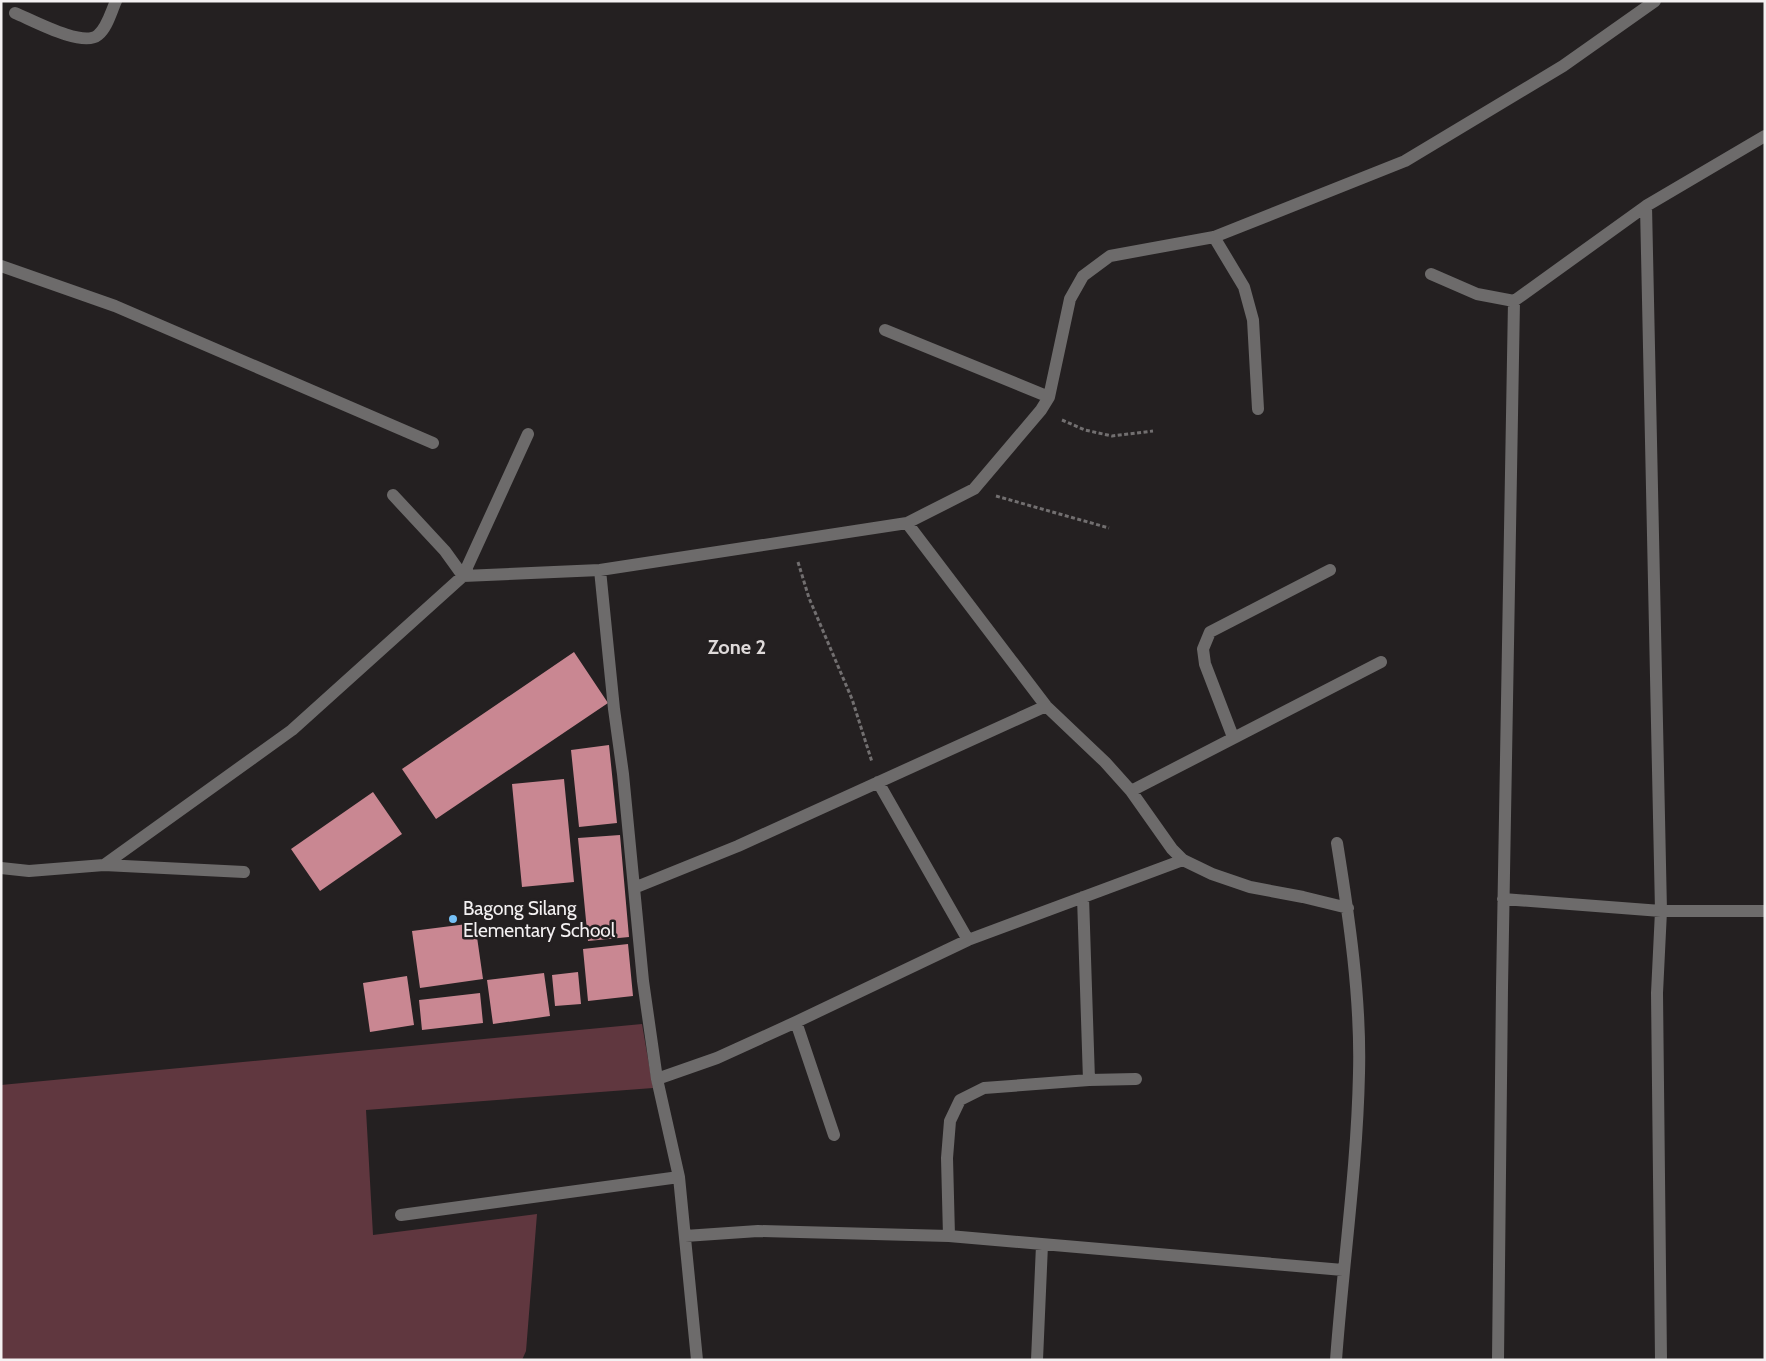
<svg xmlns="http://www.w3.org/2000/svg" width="1766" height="1361" font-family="Cabin,sans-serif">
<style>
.green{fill:#60373f}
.building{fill:#c98792}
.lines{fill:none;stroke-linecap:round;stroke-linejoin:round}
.path{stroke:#726f70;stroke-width:3;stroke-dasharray:4 2.5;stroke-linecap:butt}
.minor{stroke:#6d6b6b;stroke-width:12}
.poi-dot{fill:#75c0f6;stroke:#242021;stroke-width:2}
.labels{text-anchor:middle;stroke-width:5;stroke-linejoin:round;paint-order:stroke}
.poi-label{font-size:19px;fill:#f4f1f2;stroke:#242021;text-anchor:start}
.neighbourhood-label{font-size:20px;font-weight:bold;fill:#dfdada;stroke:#242021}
</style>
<rect width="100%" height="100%" fill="#242021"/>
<path class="green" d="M642,1024L653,1088L366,1110L373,1235L537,1214L526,1351L522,1360H1V1085Z"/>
<path class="building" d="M574,652L608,703L436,819L402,769Z
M609,745L617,823L579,827L571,750Z
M564,779L574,882L522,887L512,784Z
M373,792L402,834L320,891L291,849Z
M620,835L629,937L588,941L578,838Z
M475,923L483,979L420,988L412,931Z
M628,944L633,996L588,1001L583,949Z
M578,972L581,1004L555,1006L552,975Z
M544,973L550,1016L493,1024L487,980Z
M407,976L414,1025L370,1032L363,983Z
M480,993L483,1023L422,1030L419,1000Z"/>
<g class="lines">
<path class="path" d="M1062,420L1085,430L1112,436L1153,431
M996,496L1109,528
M798,562L809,598L852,699L872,762"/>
<path class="minor" d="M15,13C32,20 83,48 98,35C107,28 111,12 116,1
M1646,206L1661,911L1657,993L1661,1360
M1214,237L1244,287L1253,320L1258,409
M1,266L115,306L433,443
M1431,274L1477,294L1514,301L1646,206L1765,136
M885,330L1049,397
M393,495L445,551L463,576L528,434
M907,523L1046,706L1105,762L1131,791
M600,570L614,709L623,774L643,981L657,1079L679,1177L697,1360
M1233,737L1205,664L1203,649L1210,632L1330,570
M878,782L968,940
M104,865L244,872
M1,868L29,871L104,865L292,730L463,576L600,570L907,523L974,489L1041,410L1049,397L1070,299L1083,276L1110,256L1214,237L1405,161L1563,66L1655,1
M634,888L738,846L1046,706
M1083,897L1089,1080
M1503,899L1661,911H1765
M1348,908L1303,897L1250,887L1212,874L1183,860L1172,849L1131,791L1381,662
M796,1022L834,1135
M657,1079L717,1058L796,1022L968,940L1183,860
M401,1215L679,1177
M685,1236L758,1231L949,1236L1343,1270
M949,1236L947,1158L950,1121L960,1100L984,1088L1089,1080L1136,1079
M1037,1360L1042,1245
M1336,1360C1343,1264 1357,1169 1359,1073C1361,998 1349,917 1337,843
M1498,1360L1502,988L1514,301"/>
</g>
<circle class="poi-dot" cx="453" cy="919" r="5"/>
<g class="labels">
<g class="poi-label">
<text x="463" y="915">Bagong Silang<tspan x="463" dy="22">Elementary School</tspan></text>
</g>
<g class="neighbourhood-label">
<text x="737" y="654">Zone 2</text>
</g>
</g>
<rect width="1766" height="1361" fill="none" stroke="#f4f1f2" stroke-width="5"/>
</svg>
